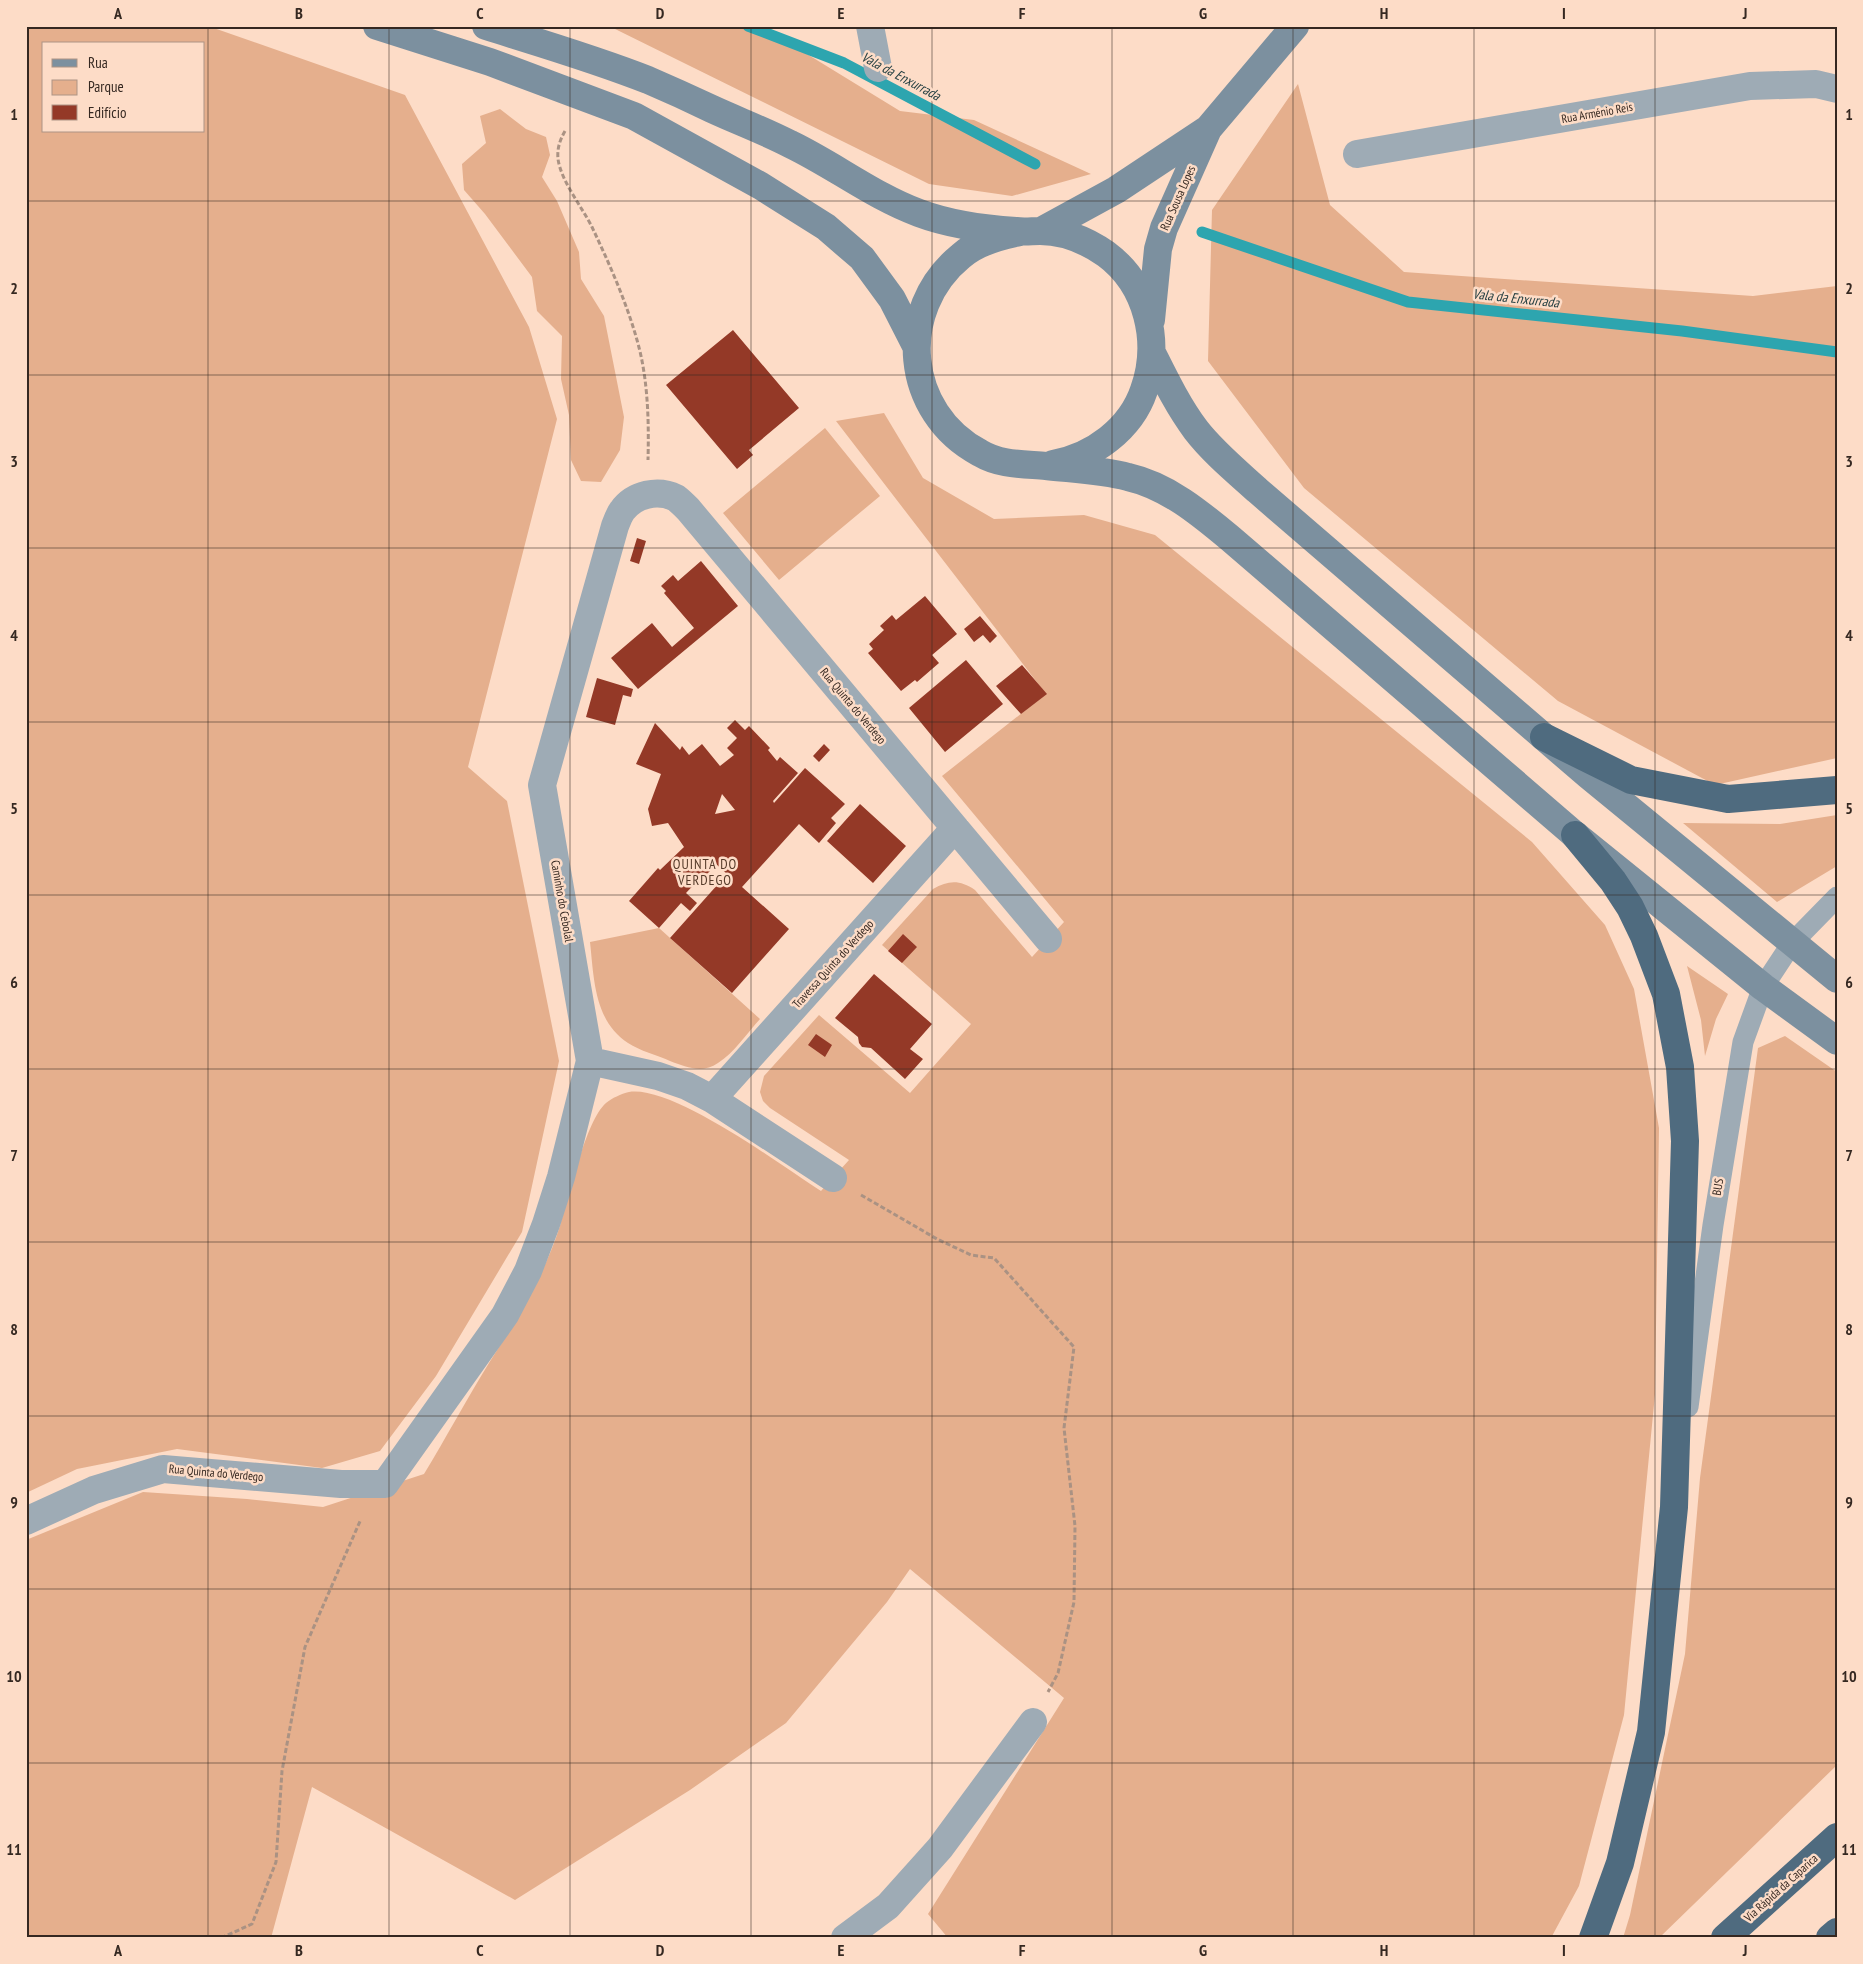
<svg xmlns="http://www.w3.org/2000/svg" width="1863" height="1964" font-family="'PT Sans Narrow',sans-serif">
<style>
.green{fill:#e5af8d;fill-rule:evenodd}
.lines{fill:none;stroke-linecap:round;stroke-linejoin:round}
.stream{stroke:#2da5af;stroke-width:11}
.building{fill:#943927;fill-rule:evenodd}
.path{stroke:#aa9283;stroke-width:3;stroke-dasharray:5 2.5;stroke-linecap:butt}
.lane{stroke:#9eabb5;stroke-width:21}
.street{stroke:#9eabb5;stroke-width:28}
.secondary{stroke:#7c909f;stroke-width:28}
.highway{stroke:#4f6b7f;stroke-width:28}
.grid{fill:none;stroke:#352821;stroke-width:1;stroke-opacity:0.55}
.labels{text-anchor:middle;stroke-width:5;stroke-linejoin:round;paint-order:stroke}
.street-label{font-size:12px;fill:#352821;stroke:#fddcc7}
.water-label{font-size:14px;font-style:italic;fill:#274143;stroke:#fddcc7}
.neighbourhood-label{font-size:14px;letter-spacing:1px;fill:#553a29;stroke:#fddcc7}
.neatline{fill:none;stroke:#352821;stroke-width:2}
.grid-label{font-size:16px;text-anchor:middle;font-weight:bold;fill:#352821}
</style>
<rect width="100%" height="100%" fill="#fddcc7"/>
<path class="green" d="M26,26H208L405,95L529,327L557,419L468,767L507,801L559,1061L522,1232L436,1376L380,1451L322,1468L177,1449L77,1469L26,1493ZM44,44H204V131H44Z
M609,26H761L900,111L974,120L1091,174L1012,196L929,184Z
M1298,84L1330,205L1404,272L1753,296L1837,286V758L1715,785L1558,701L1304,488L1208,361L1212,210Z
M500,109L526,129L546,137L550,155L542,177L557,201L579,252L581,279L604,316L624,417L620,450L601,482L581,481L571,460L569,415L561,379L562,336L537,311L532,277L485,214L464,190L462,164L486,143L480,116Z
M884,413L923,478L994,519L1084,515L1155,535L1532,842L1605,925L1634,989L1659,1128L1655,1394L1624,1715L1579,1886L1551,1938H948L928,1914L1064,1698L910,1569L887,1602L786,1723L690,1790L515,1900L312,1787L271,1938H26V1540L143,1492L247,1499L323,1507L424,1474C446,1438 466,1400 489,1363C516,1320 544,1276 560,1226C568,1199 586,1120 606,1103C612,1098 621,1094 629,1092C673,1085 782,1166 821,1191L849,1160L770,1108L763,1101L760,1092L764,1076L819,1015L910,1093L971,1024L882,945L933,889C949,880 960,880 975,890L1032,957L1064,922L942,776L1046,694L836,421Z
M825,428L880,496L779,580L723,513Z
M1837,815V866L1777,902L1683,823L1780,824Z
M659,928L760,1019C747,1033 734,1053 718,1063C702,1074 686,1067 670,1061C657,1055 640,1051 628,1043C594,1021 594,978 590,942Z
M1687,966L1728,994L1716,1019L1705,1056L1701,1020Z
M1785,1036L1837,1072V1765L1659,1938H1623L1630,1915L1685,1654L1700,1478L1758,1048Z"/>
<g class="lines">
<path class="stream" d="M748,26L844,63L1035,164
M1202,232L1408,302L1682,331L1837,352"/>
</g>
<path class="building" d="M733,330L799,408L749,450L753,455L737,469L666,385Z
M637,538L646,541L639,564L630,561Z
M701,561L738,606L638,689L611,658L652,623L672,647L694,628L664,593L666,591L661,586L673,575L678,581Z
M925,596L957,634L932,655L939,663L917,682L915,680L901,691L868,653L873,649L869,644L884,630L880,626L892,615L896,620Z
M980,616L997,636L990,643L983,635L974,642L964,629Z
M966,660L1003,704L945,752L909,708Z
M1022,665L1047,694L1021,714L996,686Z
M597,678L633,689L631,697L623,695L615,725L586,717Z
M735,720L745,730L749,726L770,748L768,750L777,761L780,757L798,773L773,801L774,803L805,768L845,804L831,818L836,823L819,843L799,824L742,887L789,929L732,993L670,938L727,874L716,864L705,877L703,875L686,893L697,903L690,911L681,903L659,928L629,901L658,868L660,870L684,847L668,823L652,826L648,809L661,774L636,764L655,723L680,750L682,746L689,755L702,744L720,766L734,755L727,748L737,738L727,728ZM722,794L731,805L735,810L715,814Z
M824,744L830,750L819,762L813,756Z
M860,804L906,846L873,883L827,841Z
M903,934L917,947L902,963L888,951Z
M874,974L932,1024L910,1049L923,1059L905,1079L871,1048L862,1047L859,1043L858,1037L835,1018Z
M816,1034L832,1045L825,1057L808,1045Z"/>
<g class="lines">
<path class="path" d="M565,131C560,140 557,148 558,159C561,181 582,207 592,227C609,263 626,301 637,340C648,378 649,420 648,460
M861,1195L937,1239L971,1255L994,1258L1074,1347L1064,1428L1075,1526L1074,1602L1058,1673L1048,1692
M221,1938L252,1924L276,1862L282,1771L305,1647L361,1519"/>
<path class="lane" d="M1688,1407L1713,1225L1743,1042L1763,987L1792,943L1837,897"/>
<path class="street" d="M870,26L878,68
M1357,154L1750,86L1816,84L1837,89
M590,1061L658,1076L687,1086L712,1099L833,1178
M712,1099L955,828
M26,1521L94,1490L163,1469L341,1484H385L505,1315L528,1271L546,1224L561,1177L590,1061L542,785L615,526C617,521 619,515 622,511C634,494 658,489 676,498C680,501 684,505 688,509L1048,939
M845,1938L888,1906L940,1848L1033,1722"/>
<path class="secondary" d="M377,26L490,62L634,116L761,186L826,227L862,258L892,299L916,346
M486,26C540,43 595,59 648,80C669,89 691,99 712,109C738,121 765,131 790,144C834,165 873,196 919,213C951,225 983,229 1016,231C1024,232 1032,231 1040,231C1063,231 1086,240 1106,254C1148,285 1161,342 1144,390C1131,429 1093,457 1053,464
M1041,231L1116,190L1208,129L1295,26
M1020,232C999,236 977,242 961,256C895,310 904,413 980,453C1000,465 1023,464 1046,466C1073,469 1102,470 1128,477C1168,486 1201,514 1231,539L1575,835L1763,987L1837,1041
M1151,320L1158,249L1164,228L1208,129
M1152,353C1165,379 1178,406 1196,430C1213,452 1236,471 1257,490L1588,775L1837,979"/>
<path class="highway" d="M1544,737L1631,780L1728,799L1837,790
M1575,835L1613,881L1630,907L1644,936L1666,994L1680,1067L1685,1141L1674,1507L1651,1732L1620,1863L1593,1938
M1725,1938L1837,1837
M1830,1938L1837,1932"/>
</g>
<path class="grid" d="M208,26V1938M389,26V1938M570,26V1938M751,26V1938M932,26V1938M1112,26V1938M1293,26V1938M1474,26V1938M1655,26V1938M26,201H1837M26,375H1837M26,548H1837M26,722H1837M26,895H1837M26,1069H1837M26,1242H1837M26,1416H1837M26,1589H1837M26,1763H1837"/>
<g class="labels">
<g class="street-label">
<text transform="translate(1597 113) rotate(-10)" y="4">Rua Arménio Reis</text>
<text transform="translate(1178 198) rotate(-66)" y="4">Rua Sousa Lopes</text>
<text transform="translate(853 706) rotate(50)" y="4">Rua Quinta do Verdego</text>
<text transform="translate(562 901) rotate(80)" y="4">Caminho do Cebolal</text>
<text transform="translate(833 964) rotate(-48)" y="4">Travessa Quinta do Verdego</text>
<text transform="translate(1718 1187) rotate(-81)" y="4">BUS</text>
<text transform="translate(216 1473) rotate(5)" y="4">Rua Quinta do Verdego</text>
<text transform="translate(1781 1888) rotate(-42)" y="4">Via Rápida da Caparica</text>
</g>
<g class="water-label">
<text transform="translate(901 76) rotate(28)" y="5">Vala da Enxurrada</text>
<text transform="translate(1516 298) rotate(6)" y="5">Vala da Enxurrada</text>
</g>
<g class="neighbourhood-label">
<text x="705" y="869">QUINTA DO<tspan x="705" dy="16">VERDEGO</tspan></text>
</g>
</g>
<rect width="1863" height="1964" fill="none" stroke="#fddcc7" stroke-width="55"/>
<rect x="42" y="42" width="162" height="90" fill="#fddcc7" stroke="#ad9485"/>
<rect x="52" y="59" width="25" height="8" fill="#7c909f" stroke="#ad9485"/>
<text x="88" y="68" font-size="15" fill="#352821">Rua</text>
<rect x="52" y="80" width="25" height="15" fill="#e5af8d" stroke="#ad9485"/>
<text x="88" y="92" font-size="15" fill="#352821">Parque</text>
<rect x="52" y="105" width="25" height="15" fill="#943927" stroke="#ad9485"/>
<text x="88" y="118" font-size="15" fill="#352821">Edifício</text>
<rect x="28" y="28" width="1808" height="1908" class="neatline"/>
<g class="grid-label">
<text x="118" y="19">A</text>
<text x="299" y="19">B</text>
<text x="480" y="19">C</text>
<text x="660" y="19">D</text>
<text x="841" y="19">E</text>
<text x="1022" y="19">F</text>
<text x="1203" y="19">G</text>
<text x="1384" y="19">H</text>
<text x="1564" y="19">I</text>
<text x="1745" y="19">J</text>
<text x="14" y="120">1</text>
<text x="1849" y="120">1</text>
<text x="14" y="294">2</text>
<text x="1849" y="294">2</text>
<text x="14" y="467">3</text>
<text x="1849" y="467">3</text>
<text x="14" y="641">4</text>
<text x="1849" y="641">4</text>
<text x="14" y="814">5</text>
<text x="1849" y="814">5</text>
<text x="14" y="988">6</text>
<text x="1849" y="988">6</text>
<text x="14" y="1161">7</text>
<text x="1849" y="1161">7</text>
<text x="14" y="1335">8</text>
<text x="1849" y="1335">8</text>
<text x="14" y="1508">9</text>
<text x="1849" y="1508">9</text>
<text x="14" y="1682">10</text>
<text x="1849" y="1682">10</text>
<text x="14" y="1855">11</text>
<text x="1849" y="1855">11</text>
<text x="118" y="1956">A</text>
<text x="299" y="1956">B</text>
<text x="480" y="1956">C</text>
<text x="660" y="1956">D</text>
<text x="841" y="1956">E</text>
<text x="1022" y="1956">F</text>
<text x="1203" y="1956">G</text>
<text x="1384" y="1956">H</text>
<text x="1564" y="1956">I</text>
<text x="1745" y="1956">J</text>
</g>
</svg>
